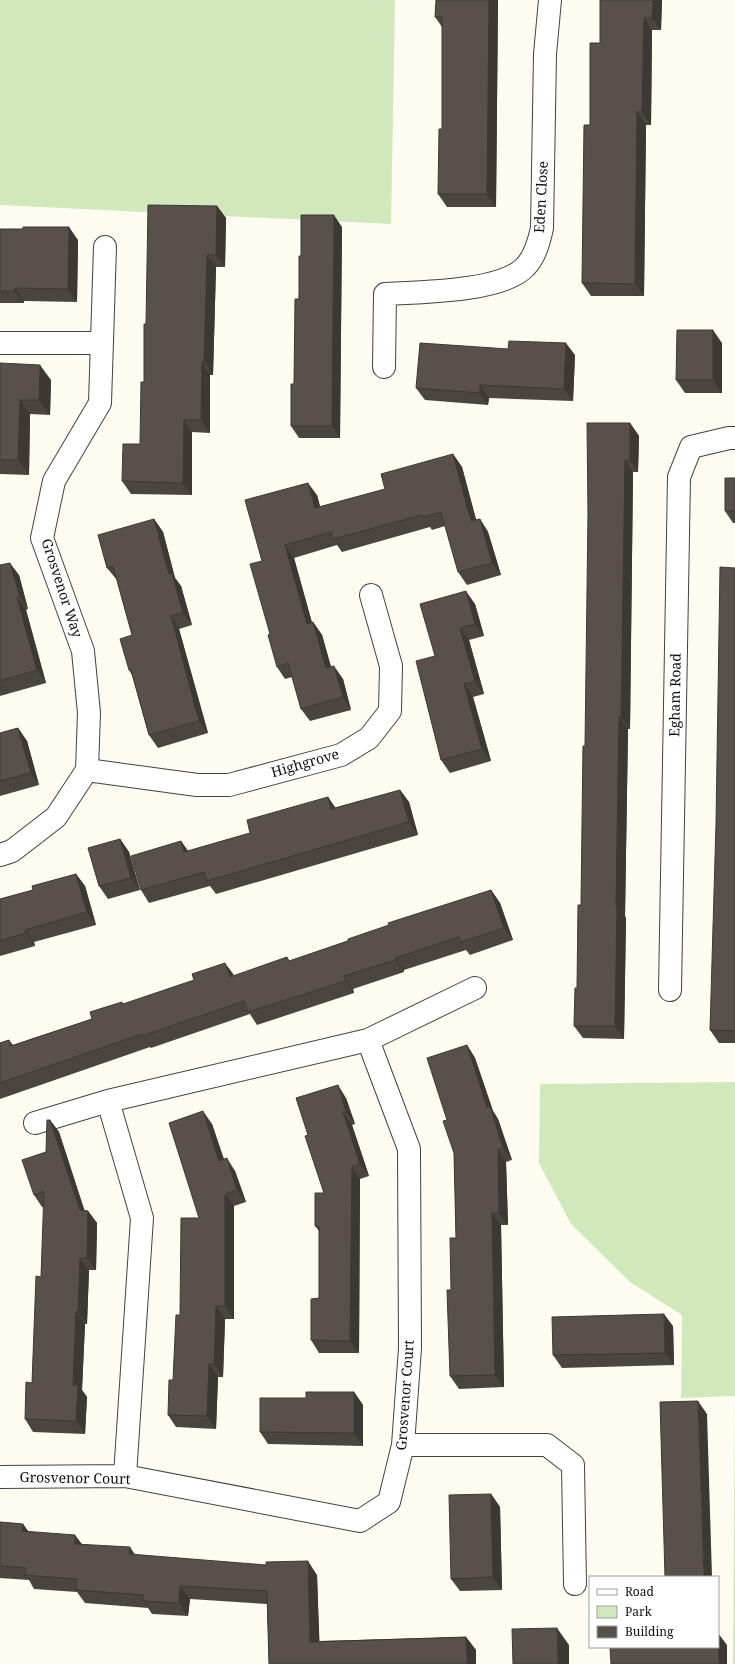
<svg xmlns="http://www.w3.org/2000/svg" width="735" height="1664" font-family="'Noto Serif',serif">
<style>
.green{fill:#d1e8bc}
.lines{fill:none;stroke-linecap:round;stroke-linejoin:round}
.street-casing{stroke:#424242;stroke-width:24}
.street{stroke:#fff;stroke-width:22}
.wall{fill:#4b4540}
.shaded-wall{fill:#3d3834}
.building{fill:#57504b;stroke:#3d3834}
.labels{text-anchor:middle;stroke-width:4;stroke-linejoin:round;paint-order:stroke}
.street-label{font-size:14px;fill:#0f0f0f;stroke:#fff}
</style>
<rect width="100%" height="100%" fill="#fefcf1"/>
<path class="green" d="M0,0H395L391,224L0,205Z
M735,1082V1664H733L735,1396L681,1398L682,1315L630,1282L571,1224L539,1163L540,1084Z"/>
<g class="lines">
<defs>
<path id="street" d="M0,343H102
M384,367L385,294C418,292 502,292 525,267C535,257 539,242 542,228L545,54L550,0
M87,770L197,785H229L341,755L369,738L390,711L391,666L371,595
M0,855L12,851L56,817L87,770L89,713L83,651L42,538L54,481L100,403L105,247
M670,990L679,477L691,447L729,438H735
M108,1101L142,1218L125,1476
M35,1123L108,1101L368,1040L475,988
M403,1445H547L573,1465L575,1584
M0,1477L125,1476L360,1521L389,1502L403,1445L410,1348L409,1149L368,1040"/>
</defs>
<use href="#street" class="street-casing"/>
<use href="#street" class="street"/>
</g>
<path class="wall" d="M498,0L496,207H447L438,194L442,129V27L435,17Z
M662,0L661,30H652L651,125H646L644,296H591L582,283L590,125L600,43Z
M217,206L226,218L225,267H216L213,375H210V433L192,432V495L131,494L122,481L140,444L144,382L146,324Z
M342,227L340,438H299L291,426L294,384L301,256Z
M0,229L78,240L77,302L24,301V303H0Z
M722,343V393H685L676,380Z
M575,355L573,401L489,398L488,405L425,400L416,388Z
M0,363L51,380L50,415L30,414L29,475L0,474Z
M630,423L639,436L638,472H633L630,729H628L625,916L626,918L624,1039L583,1038L574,1026L577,988L581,905L585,746Z
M453,454L462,467L476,520L480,519L488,532L501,575L467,585L458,572L445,526L432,530L430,527L342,552L337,545L294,558L312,623L313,622L322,635L331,667L343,679L351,710L310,721L301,709L292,677L285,679L277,667L270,634L262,561L317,495L320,507L385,489Z
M735,478V523H733L725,511Z
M154,519L163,532L175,578L181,586L192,625L179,629L208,733L158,748L149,735L132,675L129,670L132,635L117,580L107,568Z
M0,565L19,575L28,609L26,610L46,683L0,696Z
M735,568V1043H719L710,1030Z
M475,604L484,636L469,640L484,694L473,697L491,761L450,773L441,760L435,656Z
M18,728L27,741L39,785L0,796V733Z
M400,790L409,802L418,835L216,894L210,886L149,903L141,890L181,841L188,851L250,833L328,797L335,808Z
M120,839L129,852L140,890L108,899L99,886Z
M76,874L85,886L96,925L34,942L35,946L0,956V899L33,890Z
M491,890L500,903L513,940L470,955L466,950L404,970V972L353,989L354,993L257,1025L250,1014L151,1048L150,1047L0,1099V1043L9,1040L13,1045L92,1019L123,1004L290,961Z
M467,1045L475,1058L493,1111L498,1119L512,1160L506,1162L508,1225H501L504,1387L459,1389L450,1376L451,1290L456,1238L454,1153L447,1120Z
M346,1098L355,1124L352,1125L369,1176L360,1179L359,1353H319L311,1340L319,1298V1231L315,1226L324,1193L308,1135Z
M50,1120L59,1132L84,1210L88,1211L97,1223L96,1270H89L87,1324H85L82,1390L87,1397L85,1434L33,1432L25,1419L32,1383L41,1277L44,1207H42L34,1195L46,1152Z
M212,1124L224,1159L235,1171L246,1202L234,1206V1319H225L223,1377H218L216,1429L176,1427L168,1415L199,1218Z
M673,1326L674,1365L562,1368L553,1355Z
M354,1392L363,1405V1446L268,1444L260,1432L306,1398Z
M491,1494L500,1507L502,1590L460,1591L451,1579Z
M0,1522L23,1524L28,1531L82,1544L134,1554L317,1575L319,1641L466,1637L476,1650L269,1664L267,1604L190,1599L188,1616L152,1614L148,1608L85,1603L77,1592L34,1589L29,1580L0,1578Z"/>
<path class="shaded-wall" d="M489,0H498L496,207L487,194Z
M653,0H662L661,30L652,18Z
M644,18L652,30L651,125L642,112Z
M637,112L646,125L644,296L635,284Z
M217,206L226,218L225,267L216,255Z
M334,215L342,227L340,438L332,426Z
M69,227L78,240L77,302L68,289Z
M207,255L216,267L213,375L204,362Z
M15,288L24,301V303L15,291Z
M713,330L722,343V393L713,380Z
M566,343L575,355L573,401L564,389Z
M202,362L210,375V433L201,420Z
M40,365L51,380L50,415L39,400Z
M480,385L489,398L488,405L480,393Z
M20,400L30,414L29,475L18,460Z
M184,420L192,432V495L183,483Z
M630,423L639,436L638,472L630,460Z
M453,454L462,467L480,534L471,521Z
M625,460L633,472L630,729L621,717Z
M308,483L317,495L324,521L315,508Z
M154,519L163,532L175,578L181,586L192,625L183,613L169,574Z
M480,519L488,532L501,575L492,563Z
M285,545L294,558L316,637L307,624Z
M10,563L19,575L28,609L20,597Z
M466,591L475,604L484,636L475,624Z
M17,597L26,610L46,683L37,670Z
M171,616L179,629L208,733L199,721Z
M313,622L322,635L335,681L326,668Z
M460,628L469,640L484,694L475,681Z
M334,666L343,679L351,710L343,697Z
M464,684L473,697L491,761L482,749Z
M619,717L628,729L625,916L626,918L624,1039L615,1026L616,906Z
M18,728L27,741L39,785L31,773Z
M400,790L409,802L418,835L409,822Z
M328,797L337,810L331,809Z
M120,839L129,852L140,890L131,878Z
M181,841L190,854L184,852Z
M76,874L85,886L96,925L87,912Z
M491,890L500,903L513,940L504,928Z
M25,930L34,942L35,946L26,933Z
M395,958L404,970V972L395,960Z
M225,963L234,975L230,977Z
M344,976L353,989L354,993L346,981Z
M467,1045L475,1058L493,1111L498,1119L512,1160L503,1148L487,1107Z
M338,1085L346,1098L355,1124L346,1112Z
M203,1111L212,1124L228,1173L219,1161Z
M343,1112L352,1125L369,1176L360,1164Z
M50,1120L59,1132L88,1221V1211L97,1223L96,1270L87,1258L80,1210Z
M498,1150L506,1162L508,1225L499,1213Z
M227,1158L235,1171L246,1202L237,1190Z
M352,1167L360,1179L359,1353L350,1341Z
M225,1194L234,1206V1319L225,1306Z
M492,1213L501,1225L504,1387L495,1375Z
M80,1258L89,1270L87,1324L78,1312Z
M216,1306L225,1319L223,1377L214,1364Z
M76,1312L85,1324L82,1390L87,1397L85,1434L76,1421L73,1385Z
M664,1314L673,1326L674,1365L665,1353Z
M209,1364L218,1377L216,1429L207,1416Z
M354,1392L363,1405V1446L354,1433Z
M698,1401L707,1414L712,1577H704Z
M491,1494L500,1507L502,1590L493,1577Z
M23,1524L32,1537L22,1531Z
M75,1535L85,1548L75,1544Z
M130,1547L139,1561L129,1554Z
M308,1561L317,1575L320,1655L310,1642Z
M180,1586L190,1599L188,1616L179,1603Z
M557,1628L569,1645V1664H558Z
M718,1633L727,1645V1664H719Z
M466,1637L476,1650V1664H467Z"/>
<path class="building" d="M436,0H489L487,194H438L439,129H442V17H435Z
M600,0H653L652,18H644L642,112H637L635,284L582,283L584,125H590V43H600Z
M148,205L217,206L216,255H207L204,362H202L201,420H184L183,483L122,481L123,444H140L141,382H144V324H146Z
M301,215H334L332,426H291V384H294L295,299H299V256H301Z
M23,227H69L68,289L15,288V291H0V229H23Z
M677,330H713V380H676Z
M509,341L566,343L564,389L480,385V393L416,388L420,343L508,349Z
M0,363L40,365L39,400H20L18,460H0Z
M587,423H630V460H625L621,717H619L616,906H617L615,1026H574L575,988H577L578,905H581L583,746H585L588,513Z
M453,454L471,521L480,519L492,563L458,572L441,512L423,517L422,515L333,539L331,532L285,545L307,624L313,622L326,668L334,666L343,697L301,709L288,663L277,667L268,635L270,634L250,564L262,561L245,500L308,483L315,508L385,489L381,474Z
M725,478H735V511H725Z
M154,519L169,574L172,573L183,613L171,616L199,721L149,735L131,670H129L120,639L132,635L113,566L107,568L98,535Z
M10,563L20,597H17L37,670L0,681V565Z
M720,567L735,568V1031L710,1030L716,824Z
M466,591L475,624L460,628L475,681L464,684L482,749L441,760L416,661L435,656L420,604Z
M18,728L31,773L0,781V733Z
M400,790L409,822L207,881L204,872L141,890L131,856L181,841L184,852L250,833L247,820L328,797L331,809Z
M120,839L131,878L99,886L88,848Z
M76,874L87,912L25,930L26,933L0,941V899L33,890L32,886Z
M491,890L504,928L461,942L459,937L395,958V960L344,976L346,981L248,1012L244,1001L142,1036V1034L0,1083V1043L9,1040L11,1046L92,1019L90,1012L122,1002L123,1004L194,980L192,974L225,963L230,977L287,957L289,961L348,941V939L389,925L388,923Z
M467,1045L487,1107L490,1106L503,1148L498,1150L499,1213H492L495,1375L450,1376L447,1290H451L450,1238H456L454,1153L443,1121L447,1120L427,1058Z
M338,1085L346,1112H343L360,1164L352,1167L350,1341L311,1340V1299L319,1298V1226H315V1193H324L305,1136L308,1135L296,1098Z
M203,1111L219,1161L227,1158L237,1190L225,1194V1306H216L214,1364H209L207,1416L168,1415L169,1380H173L176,1315H180L181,1218H199L169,1123Z
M47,1120H50L80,1210L88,1211L87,1258H80L78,1312H76L73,1385H78L76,1421L25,1419L26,1382L32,1383L36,1276L41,1277L44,1191L34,1195L22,1160L46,1152Z
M664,1314L665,1353L553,1355L552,1317Z
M306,1392H354V1433L260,1432V1398H306Z
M698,1401L704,1577H665L660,1402Z
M491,1494L493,1577L451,1579L449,1495Z
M0,1522L23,1524L22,1531L75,1535V1544L130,1547L129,1554L266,1565V1562L308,1561L310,1642L466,1637L467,1664H269L267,1591L180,1586L179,1603L143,1601V1595L76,1590V1579L25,1575L26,1568L0,1566Z
M557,1628L558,1664H513L512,1629Z
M718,1640L719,1664H611L610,1647H718Z"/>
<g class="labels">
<g class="street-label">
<text transform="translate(541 197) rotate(-87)" y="5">Eden Close</text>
<text transform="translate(62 588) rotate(72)" y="5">Grosvenor Way</text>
<text transform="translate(675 695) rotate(-89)" y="5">Egham Road</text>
<text transform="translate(305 763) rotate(-16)" y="5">Highgrove</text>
<text transform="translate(405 1395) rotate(-86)" y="5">Grosvenor Court</text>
<text transform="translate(75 1478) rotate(1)" y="5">Grosvenor Court</text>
</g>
</g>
<rect x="589" y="1576" width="130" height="72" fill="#ffffff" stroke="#9f9f9f"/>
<rect x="597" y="1589" width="20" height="6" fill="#ffffff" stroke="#9f9f9f"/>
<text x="625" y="1596" font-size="12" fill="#0f0f0f">Road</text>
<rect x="597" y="1606" width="20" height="12" fill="#d1e8bc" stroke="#9f9f9f"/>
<text x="625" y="1616" font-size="12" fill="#0f0f0f">Park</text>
<rect x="597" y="1626" width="20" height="12" fill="#57504b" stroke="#9f9f9f"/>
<text x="625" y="1636" font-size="12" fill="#0f0f0f">Building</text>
</svg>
